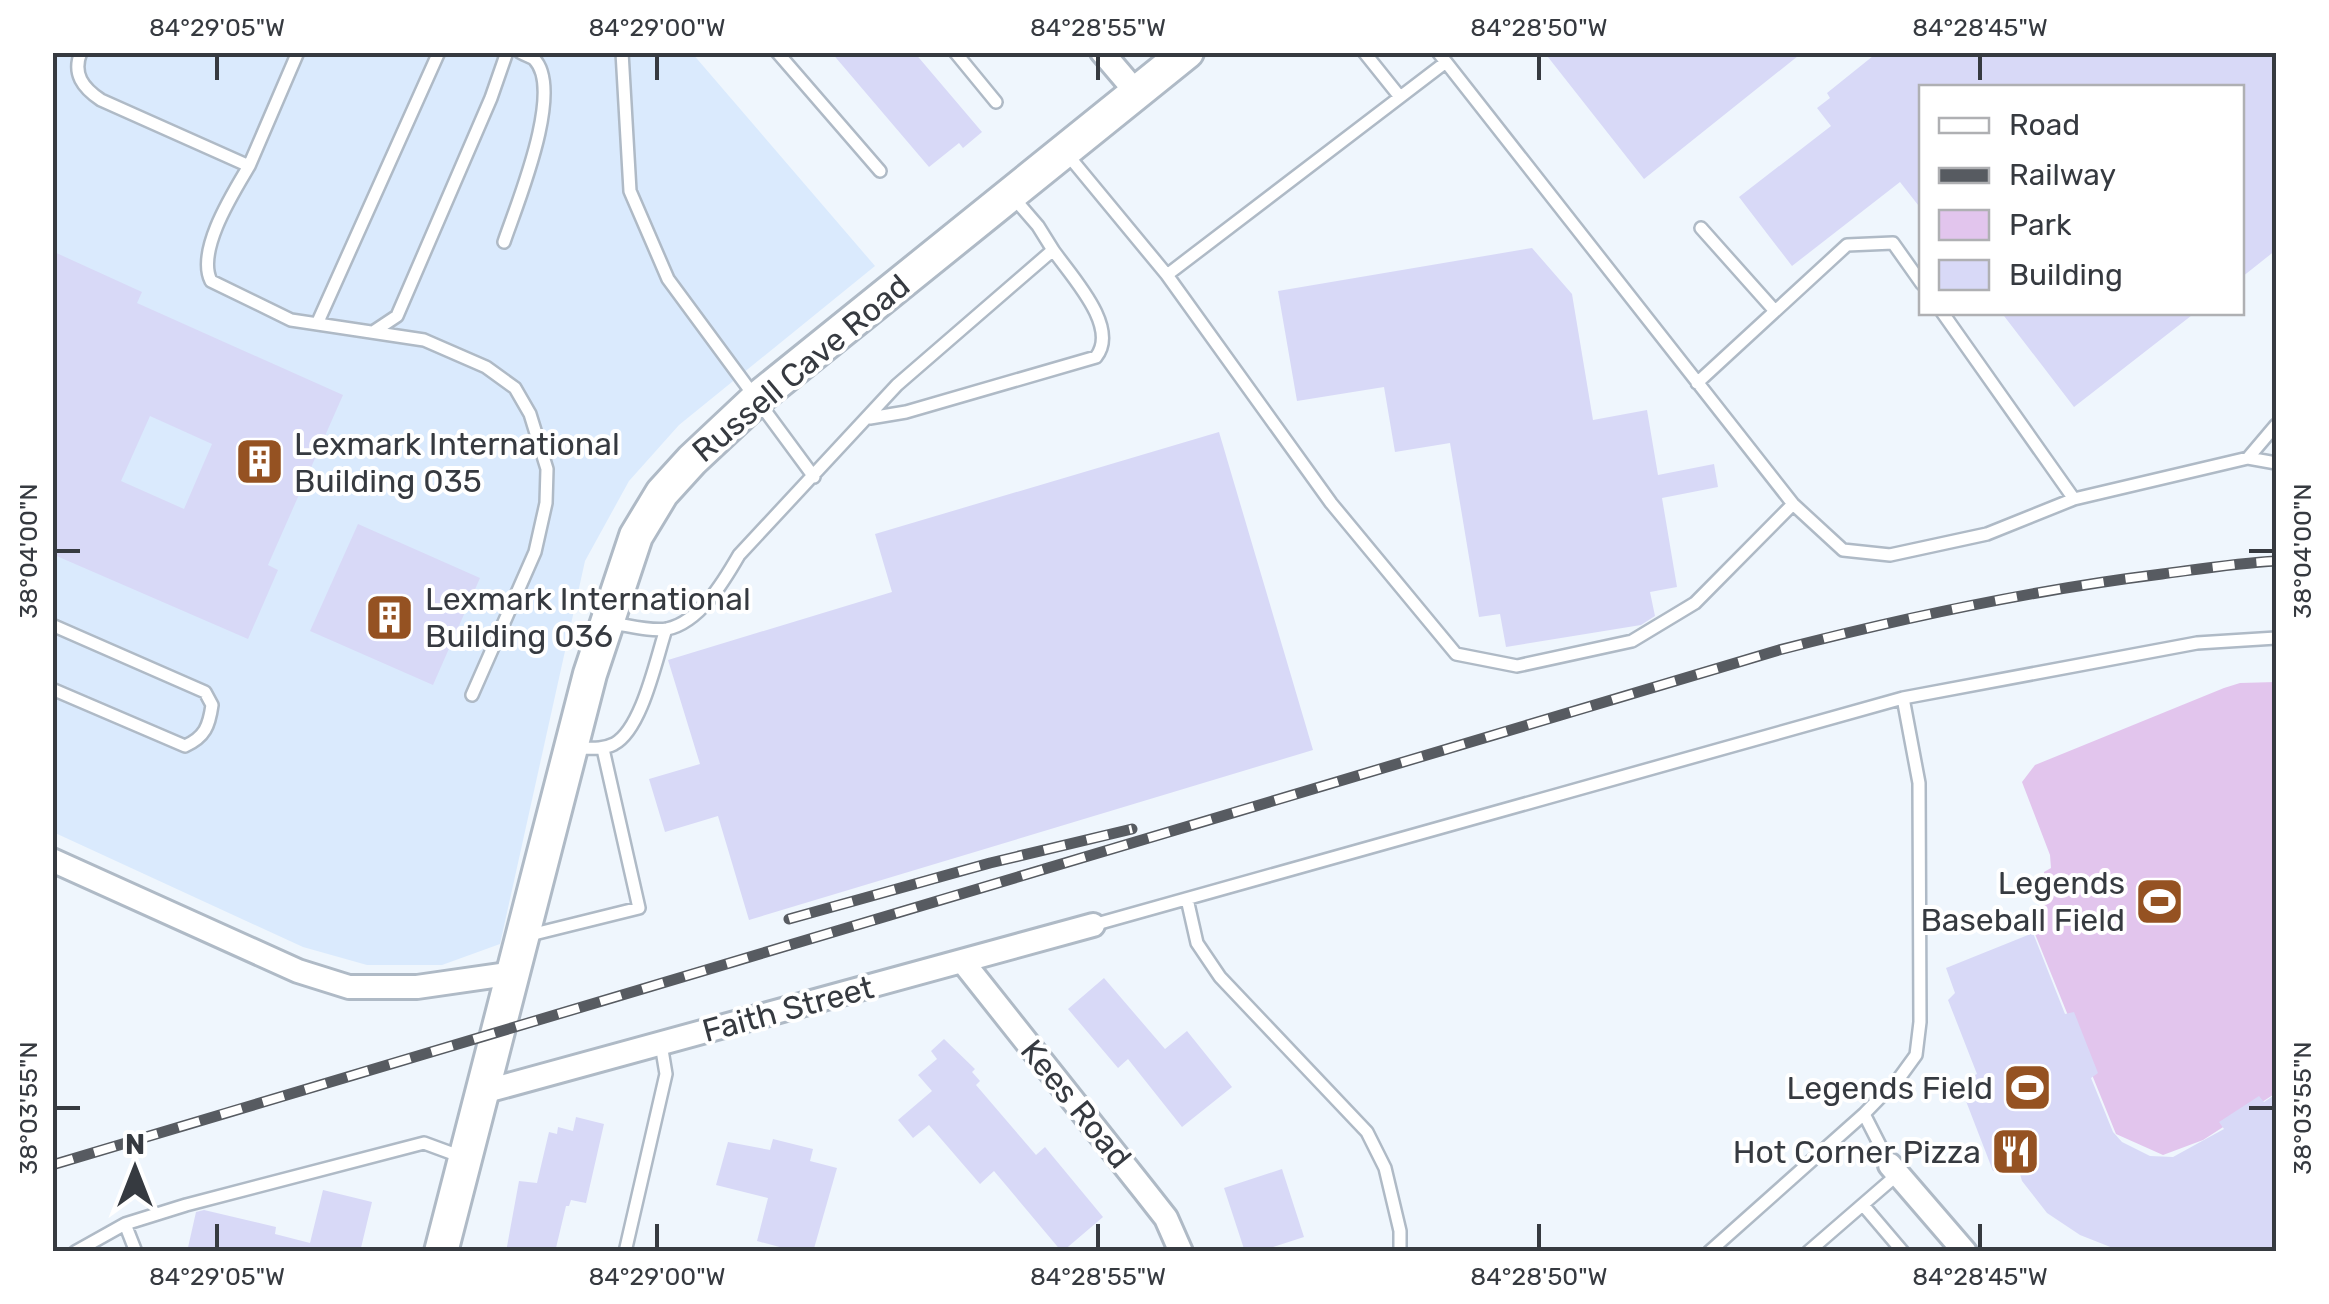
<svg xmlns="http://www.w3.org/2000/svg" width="2329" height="1304" font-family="Rubik,sans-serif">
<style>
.built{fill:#daeafd}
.green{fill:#e2c5ed}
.building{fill:#d8d9f7;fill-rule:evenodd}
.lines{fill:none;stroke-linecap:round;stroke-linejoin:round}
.lane-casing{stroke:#afbac6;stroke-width:16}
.street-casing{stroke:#afbac6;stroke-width:28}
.secondary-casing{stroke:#afbac6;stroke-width:38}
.lane{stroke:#fff;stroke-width:11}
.street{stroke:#fff;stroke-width:22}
.secondary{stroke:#fff;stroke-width:32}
.rail-casing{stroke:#575b61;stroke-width:11}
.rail{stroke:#fff;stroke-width:8;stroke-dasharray:22;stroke-linecap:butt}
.ticks{fill:none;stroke:#363a40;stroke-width:4}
.labels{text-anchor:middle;stroke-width:8;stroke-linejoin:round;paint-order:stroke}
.street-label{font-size:32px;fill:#363a40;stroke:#fff}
.poi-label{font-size:32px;fill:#363a40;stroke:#fff;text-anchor:end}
.neatline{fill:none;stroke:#363a40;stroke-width:4}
.ticks-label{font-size:25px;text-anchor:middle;fill:#363a40}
</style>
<rect width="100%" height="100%" fill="#eff6fd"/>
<path class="built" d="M53,53H692L875,266L679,425L629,481L585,561L500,944L442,965H367L303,947L53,832Z"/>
<path class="green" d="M2276,682V1093L2203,1140L2163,1155L2116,1134L2035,934L2043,930L2044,872L2051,868L2050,855L2022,782L2035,765L2224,688L2240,683Z"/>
<path class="building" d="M831,52H914L982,132L963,148L959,143L929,167Z
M1544,52H1803L1644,179Z
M1878,52H2276V250L2242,277V88H1922V210L1900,182L1792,266L1739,197L1831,126L1817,108L1830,98L1827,93Z
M1532,248L1572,294L1593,420L1647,410L1658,475L1714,464L1718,487L1662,498L1677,587L1650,592L1655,616L1641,625L1506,647L1500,614L1479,617L1450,443L1395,452L1384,387L1297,401L1278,291Z
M52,251L142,292L137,303L343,395L268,565L278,570L248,639L52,554ZM150,416L212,444L184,509L121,481Z
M2001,312H2196L2074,407Z
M1219,432L1313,750L749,920L718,816L665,832L649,779L700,764L668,660L892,592L875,534Z
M358,524L480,578L433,685L310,631Z
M2033,933L2065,1014L2074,1012L2098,1073L2091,1078L2113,1132L2122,1142L2150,1156L2173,1157L2224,1129L2219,1122L2259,1096L2264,1102L2276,1094V1252H2123L2080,1235L2047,1213L2022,1181L2016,1161L1993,1171L1959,1083L1977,1074L1948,1000L1955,993L1946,968Z
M1104,978L1165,1049L1187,1031L1232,1087L1182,1127L1128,1059L1118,1068L1068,1009Z
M944,1039L975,1069L972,1072L980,1081L976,1085L1036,1155L1045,1147L1103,1217L1062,1252L994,1171L980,1184L929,1125L913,1138L898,1120L932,1091L918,1075L937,1059L931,1051Z
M576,1117L604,1124L586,1203L571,1200L569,1206H566L555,1252H506L519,1181L537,1183L549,1132L557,1134L558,1127L573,1131Z
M773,1139L813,1149L810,1161L837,1168L813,1252H798L757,1241L768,1198L716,1185L728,1142L770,1150Z
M1282,1169L1304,1237L1258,1252H1245L1224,1188Z
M323,1190L372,1202L360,1252H187L196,1212L204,1210L276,1227L275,1234L310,1243Z"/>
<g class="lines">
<defs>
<path id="lane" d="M81,52C72,74 83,88 101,100L249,166C233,193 196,251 211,281L291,320L424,340L486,367L515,388L530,414L547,469L546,503L535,552L472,695
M622,52L630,191L668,279L814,477
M777,52L880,171
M955,52L996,102
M1364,52L1400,97
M1438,52L1793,504L1843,550L1890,555L1987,534L2074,499L2248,458L2276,463
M1067,154L1167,275L1331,503L1456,654L1517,666L1632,641L1695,603L1793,504
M249,166L298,52
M1701,228L1775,311
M504,242C516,206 565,90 534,59C533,58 521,53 520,52
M1167,275L1446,62
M1942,312L2074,499
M317,324L439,52
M373,332L397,316L491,98L507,52
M1697,383L1847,245L1893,243L1922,284
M870,418L906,412L1096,357C1120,327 1071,276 1053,250
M2248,458L2276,425
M611,623C627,625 651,632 667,629C700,622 724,581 739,555L897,385L1053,250L1038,226L1013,197
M52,625L205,692L212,705C209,726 205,737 185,746L52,689
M1903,698L2197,643L2276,638
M575,748C589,748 602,750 614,744C642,729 656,659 666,629
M1187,899L1197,943L1220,977L1367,1132L1385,1168L1400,1231V1252
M1093,925L1903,698L1919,783L1920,1022L1916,1055L1900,1077L1864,1114L1890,1165
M526,936L639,908L603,749
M1863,1205L1903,1252
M75,1252L125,1224
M136,1252L125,1224L186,1205L424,1143L462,1157
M625,1252L666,1074L661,1044
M1709,1252L1864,1114
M1808,1252L1898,1174"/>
<path id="street" d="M1102,52L1136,92
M52,860L298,971L349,987H417L514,973
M963,962L1144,1190L1166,1218L1181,1252
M483,1092L1093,925
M1890,1165L1965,1252"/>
<path id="secondary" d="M441,1252L590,674L636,536L662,493L692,460L758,398L1187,52"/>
</defs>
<use href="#lane" class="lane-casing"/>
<use href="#street" class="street-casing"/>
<use href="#secondary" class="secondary-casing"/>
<use href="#lane" class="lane"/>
<use href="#street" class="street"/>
<use href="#secondary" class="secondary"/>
<defs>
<path id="rail" d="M789,919L990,863L1132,829
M52,1165L1779,650C1906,617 2033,590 2162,574C2200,569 2238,563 2276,561"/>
</defs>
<use href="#rail" class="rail-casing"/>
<use href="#rail" class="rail"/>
</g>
<path class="ticks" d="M217,55V80M657,55V80M1098,55V80M1539,55V80M1980,55V80M55,551H80M2249,551H2274M55,1108H80M2249,1108H2274M217,1224V1249M657,1224V1249M1098,1224V1249M1539,1224V1249M1980,1224V1249"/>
<defs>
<symbol id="building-square" viewBox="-11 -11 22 22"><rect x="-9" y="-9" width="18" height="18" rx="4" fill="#955222" stroke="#fff"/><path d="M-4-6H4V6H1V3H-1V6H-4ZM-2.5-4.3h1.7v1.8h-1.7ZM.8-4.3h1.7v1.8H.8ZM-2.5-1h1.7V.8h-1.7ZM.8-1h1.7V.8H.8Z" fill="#fff"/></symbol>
<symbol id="stadium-square" viewBox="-11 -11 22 22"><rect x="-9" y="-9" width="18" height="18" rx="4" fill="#955222" stroke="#fff"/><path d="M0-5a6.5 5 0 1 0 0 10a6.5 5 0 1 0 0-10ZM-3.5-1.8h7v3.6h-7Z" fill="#fff"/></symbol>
<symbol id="restaurant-square" viewBox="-11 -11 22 22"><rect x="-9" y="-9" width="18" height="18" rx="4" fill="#955222" stroke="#fff"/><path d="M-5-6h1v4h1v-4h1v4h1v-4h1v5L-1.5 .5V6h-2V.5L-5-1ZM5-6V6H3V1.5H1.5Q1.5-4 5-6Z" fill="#fff"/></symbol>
</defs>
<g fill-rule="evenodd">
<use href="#building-square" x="232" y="434" width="55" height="55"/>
<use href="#building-square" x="362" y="590" width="55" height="55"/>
<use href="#stadium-square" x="2132" y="874" width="55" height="55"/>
<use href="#stadium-square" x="2000" y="1060" width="55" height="55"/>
<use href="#restaurant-square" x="1988" y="1124" width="55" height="55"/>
</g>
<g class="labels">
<g class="street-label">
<text transform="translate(801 368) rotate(-40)" y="11">Russell Cave Road</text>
<text transform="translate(788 1009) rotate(-15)" y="11">Faith Street</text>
<text transform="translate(1076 1104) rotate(51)" y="11">Kees Road</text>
</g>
<g class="poi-label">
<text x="294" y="455" text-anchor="start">Lexmark International<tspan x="294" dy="37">Building 035</tspan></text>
<text x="425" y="610" text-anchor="start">Lexmark International<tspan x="425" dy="37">Building 036</tspan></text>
<text x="2125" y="894">Legends<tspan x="2125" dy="37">Baseball Field</tspan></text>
<text x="1993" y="1099">Legends Field</text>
<text x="1981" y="1163">Hot Corner Pizza</text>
</g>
</g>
<rect width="2329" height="1304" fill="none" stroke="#ffffff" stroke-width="110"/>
<rect x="1919" y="85" width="325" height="230" fill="#ffffff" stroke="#afb0b3" stroke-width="2.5"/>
<rect x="1939" y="118" width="50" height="15" fill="#ffffff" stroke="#afb0b3" stroke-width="2.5"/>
<text x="2009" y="135" font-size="30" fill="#363a40">Road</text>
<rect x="1939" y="168" width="50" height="15" fill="#575b61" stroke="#afb0b3" stroke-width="2.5"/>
<text x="2009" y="185" font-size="30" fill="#363a40">Railway</text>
<rect x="1939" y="210" width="50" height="30" fill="#e2c5ed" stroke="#afb0b3" stroke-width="2.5"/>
<text x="2009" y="235" font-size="30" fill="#363a40">Park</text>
<rect x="1939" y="260" width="50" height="30" fill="#d8d9f7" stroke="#afb0b3" stroke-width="2.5"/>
<text x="2009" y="285" font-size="30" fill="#363a40">Building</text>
<g transform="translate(135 1169)" stroke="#ffffff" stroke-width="8" paint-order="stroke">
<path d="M0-8L18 38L0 25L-18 38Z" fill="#363a40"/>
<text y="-15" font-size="28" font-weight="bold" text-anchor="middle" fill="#363a40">N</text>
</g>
<rect x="55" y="55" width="2219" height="1194" class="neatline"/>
<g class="ticks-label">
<text x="217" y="36">84°29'05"W</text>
<text x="657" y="36">84°29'00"W</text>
<text x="1098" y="36">84°28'55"W</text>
<text x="1539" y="36">84°28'50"W</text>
<text x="1980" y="36">84°28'45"W</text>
<text transform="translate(28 551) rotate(-90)" y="9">38°04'00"N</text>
<text transform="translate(2302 551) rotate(-90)" y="9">38°04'00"N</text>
<text transform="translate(28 1108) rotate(-90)" y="9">38°03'55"N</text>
<text transform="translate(2302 1108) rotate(-90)" y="9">38°03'55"N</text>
<text x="217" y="1285">84°29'05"W</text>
<text x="657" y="1285">84°29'00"W</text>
<text x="1098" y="1285">84°28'55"W</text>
<text x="1539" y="1285">84°28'50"W</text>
<text x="1980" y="1285">84°28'45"W</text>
</g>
</svg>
